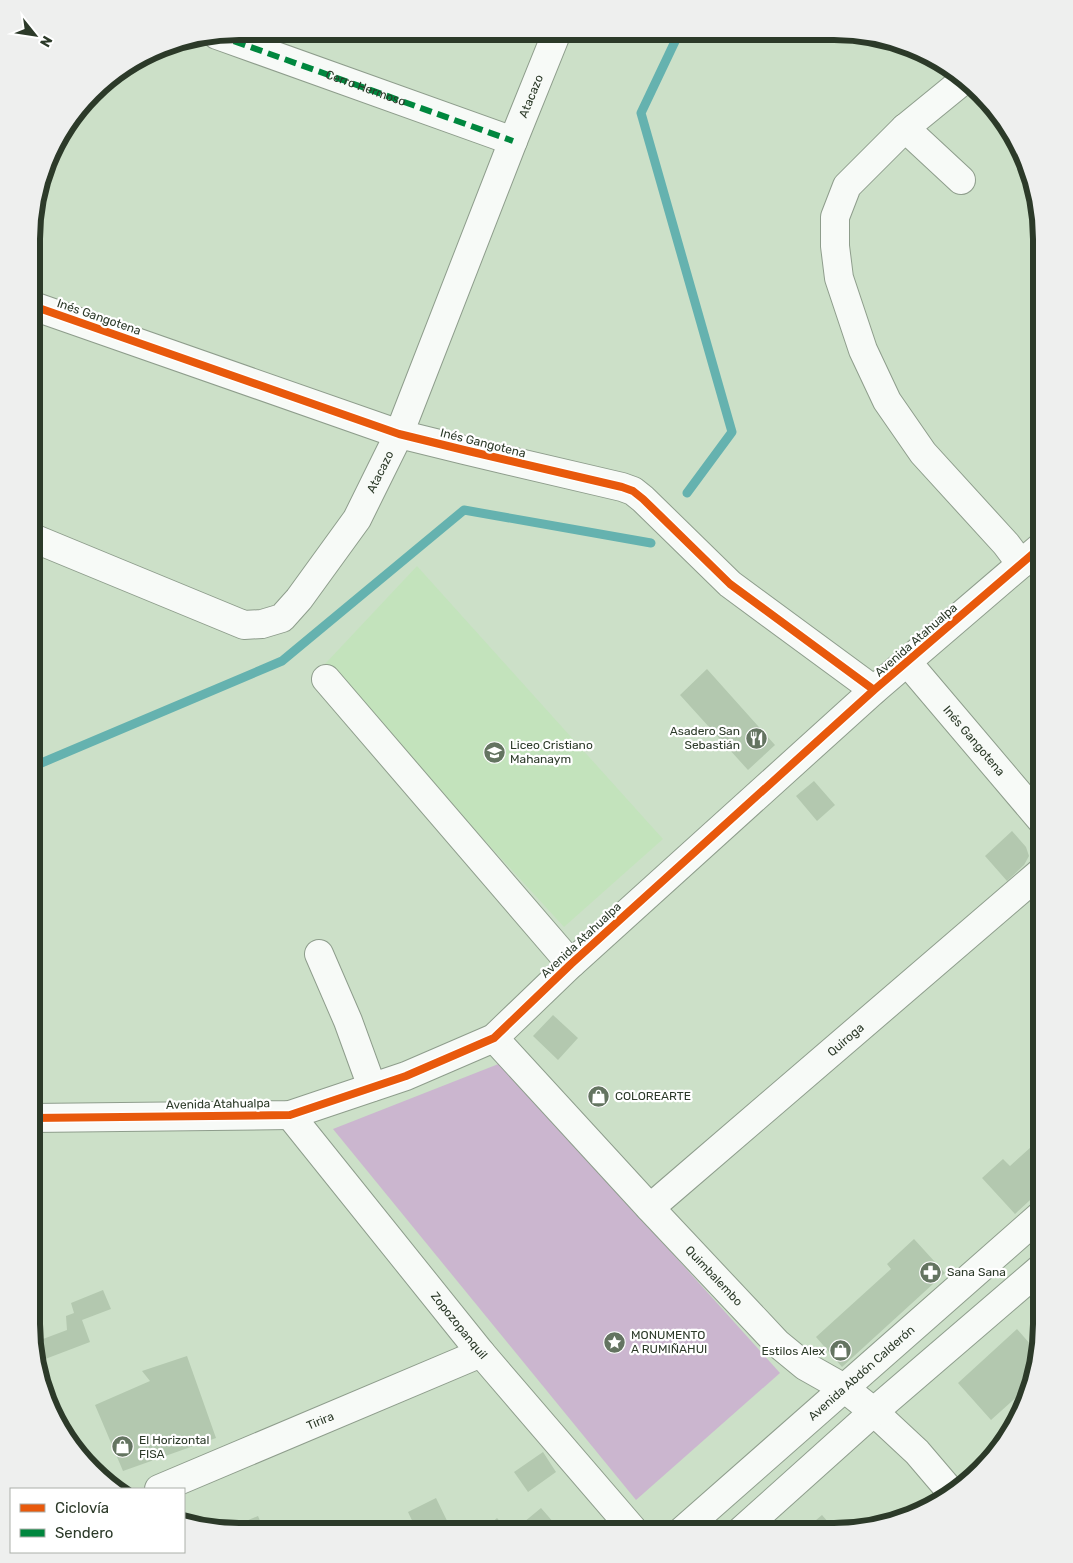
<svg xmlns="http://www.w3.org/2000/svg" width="1073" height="1563" font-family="Rubik,sans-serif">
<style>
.built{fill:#c3e3bc}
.green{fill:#cbb6cf}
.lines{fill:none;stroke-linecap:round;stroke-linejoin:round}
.stream{stroke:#65b2af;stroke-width:9}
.building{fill:#b3c8af}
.minor-casing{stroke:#8e9d8c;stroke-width:30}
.major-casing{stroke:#8e9d8c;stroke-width:30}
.minor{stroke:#f7faf7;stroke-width:28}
.major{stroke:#f7faf7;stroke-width:28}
.quiet{stroke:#00873e;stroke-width:6;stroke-dasharray:12 6;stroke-linecap:butt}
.cycleway-casing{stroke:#fff;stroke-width:11}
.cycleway{stroke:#e8590c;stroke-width:8}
.labels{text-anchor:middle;stroke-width:4.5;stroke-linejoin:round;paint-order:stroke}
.street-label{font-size:12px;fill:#2c3a29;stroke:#fff}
.poi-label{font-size:12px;fill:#2c3a29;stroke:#fff;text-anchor:start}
.rim{fill:none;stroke:#2c3a29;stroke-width:6}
</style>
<rect width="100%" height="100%" fill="#cce0c8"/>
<path class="built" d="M417,566L663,839L564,927L324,665Z"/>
<path class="green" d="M501,1063L780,1373L636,1500L333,1129Z"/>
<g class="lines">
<path class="stream" d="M679,33L641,113L732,432L687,493
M32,767L282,661L464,510L651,543"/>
</g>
<path class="building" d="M707,669L775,745L748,770L680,695Z
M814,781L835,805L817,821L796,796Z
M1012,831L1026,847L1029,856L1024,865L1007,881L985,856Z
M553,1015L578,1038L558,1060L533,1036Z
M1041,1138V1190L1015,1214L982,1178L1003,1159L1010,1166Z
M914,1239L945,1273L842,1367L816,1337L891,1269L887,1264Z
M103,1290L111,1309L82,1320L90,1342L40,1361L35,1342L67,1330L66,1316L74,1313L71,1303Z
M1041,1300V1319L1032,1308Z
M1017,1329L1038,1353L1032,1383L991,1420L958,1383Z
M187,1356L216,1438L123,1471L95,1405L150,1381L142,1371Z
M543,1452L556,1472L528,1492L514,1472Z
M436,1498L452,1531H417L408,1512Z
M541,1508L561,1531H521L518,1527Z
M822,1515L836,1531L802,1532Z
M258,1516L264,1530H225Z
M497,1518L508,1531H483Z"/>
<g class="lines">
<defs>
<g id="minor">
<path id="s1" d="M217,35L513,141"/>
<path d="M965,79L905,128L847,186L835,217V246L839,278L863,350L887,401L923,453L1006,544L1021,564"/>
<path d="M905,128L961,180"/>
<path d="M33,306L399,434L464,450L622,487L633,491L643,499L730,584L874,690"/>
<path id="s2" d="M33,538L244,625L262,624L282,618L299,599L357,519L399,434L513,141L557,32"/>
<path id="s3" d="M908,663L1042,821"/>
<path d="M326,679L571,964"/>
<path d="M319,954L348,1021L372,1087"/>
<path id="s4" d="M494,1038L650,1208L777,1343L805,1366L844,1388L873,1411L917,1452L952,1493"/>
<path id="s5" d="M290,1115L481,1353L634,1531"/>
<path d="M32,1118L290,1115L406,1076L494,1038L571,964L874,690L1042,546"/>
<path id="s6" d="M650,1208L1041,872"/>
<path id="s7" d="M159,1489L481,1353"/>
</g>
<g id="major">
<path id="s8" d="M682,1531L1041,1215"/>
<path d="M741,1531L878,1408L1041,1268"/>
</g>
</defs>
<use href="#minor" class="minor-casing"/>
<use href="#major" class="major-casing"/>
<use href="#minor" class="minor"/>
<use href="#major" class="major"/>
<path class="quiet" d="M217,35L513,141"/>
<defs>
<path id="cycleway" d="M33,306L399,434L464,450L622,487L633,491L643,499L730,584L874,690
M32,1118L290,1115L406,1076L494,1038L571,964L874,690L1042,546"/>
</defs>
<use href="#cycleway" class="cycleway-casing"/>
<use href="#cycleway" class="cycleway"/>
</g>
<defs>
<symbol id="restaurant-disc" viewBox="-11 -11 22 22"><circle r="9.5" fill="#647461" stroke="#fff"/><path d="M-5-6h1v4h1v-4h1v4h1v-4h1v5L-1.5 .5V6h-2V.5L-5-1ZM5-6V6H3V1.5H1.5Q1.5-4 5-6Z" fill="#fff"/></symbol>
<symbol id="school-disc" viewBox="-11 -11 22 22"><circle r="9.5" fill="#647461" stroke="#fff"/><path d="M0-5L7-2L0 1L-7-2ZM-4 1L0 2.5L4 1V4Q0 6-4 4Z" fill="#fff"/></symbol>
<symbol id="shop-disc" viewBox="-11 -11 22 22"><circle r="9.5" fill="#647461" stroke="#fff"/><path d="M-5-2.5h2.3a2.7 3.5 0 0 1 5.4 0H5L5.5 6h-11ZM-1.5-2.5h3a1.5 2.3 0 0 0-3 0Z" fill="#fff"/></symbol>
<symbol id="pharmacy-disc" viewBox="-11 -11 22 22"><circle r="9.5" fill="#647461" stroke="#fff"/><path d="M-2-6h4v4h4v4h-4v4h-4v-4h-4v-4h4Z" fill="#fff"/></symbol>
<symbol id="sight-disc" viewBox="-11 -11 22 22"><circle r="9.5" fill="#647461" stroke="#fff"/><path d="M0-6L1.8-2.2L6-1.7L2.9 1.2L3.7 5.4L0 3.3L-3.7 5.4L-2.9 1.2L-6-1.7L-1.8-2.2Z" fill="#fff"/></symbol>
</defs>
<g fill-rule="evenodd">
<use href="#restaurant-disc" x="744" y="726" width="25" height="25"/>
<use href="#school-disc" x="482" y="740" width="25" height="25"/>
<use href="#shop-disc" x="586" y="1084" width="25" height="25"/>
<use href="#pharmacy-disc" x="918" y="1260" width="25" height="25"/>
<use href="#sight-disc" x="602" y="1330" width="25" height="25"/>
<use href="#shop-disc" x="828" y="1338" width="25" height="25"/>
<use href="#shop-disc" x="110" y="1434" width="25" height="25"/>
</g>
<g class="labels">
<g class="street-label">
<text dy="4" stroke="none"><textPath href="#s1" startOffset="158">Cerro Hermoso</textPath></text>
<text dy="4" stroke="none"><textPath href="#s2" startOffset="849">Atacazo</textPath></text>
<text transform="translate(99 317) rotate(19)" y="4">Inés Gangotena</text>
<text transform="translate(483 443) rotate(14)" y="4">Inés Gangotena</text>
<text dy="4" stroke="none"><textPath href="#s2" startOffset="444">Atacazo</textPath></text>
<text transform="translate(916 640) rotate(-41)" y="4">Avenida Atahualpa</text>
<text dy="4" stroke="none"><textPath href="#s3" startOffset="102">Inés Gangotena</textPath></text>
<text transform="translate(581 940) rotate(-43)" y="4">Avenida Atahualpa</text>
<text dy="4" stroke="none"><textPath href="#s6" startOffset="258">Quiroga</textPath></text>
<text transform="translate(218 1104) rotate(-1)" y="4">Avenida Atahualpa</text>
<text dy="4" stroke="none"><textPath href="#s4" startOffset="324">Quimbalembo</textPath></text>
<text dy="4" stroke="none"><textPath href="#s5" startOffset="270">Zopozopanquil</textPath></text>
<text dy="4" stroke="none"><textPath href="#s8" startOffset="239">Avenida Abdón Calderón</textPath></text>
<text dy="4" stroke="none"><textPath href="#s7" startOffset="175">Tirira</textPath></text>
</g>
<g class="poi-label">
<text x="740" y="735" text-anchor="end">Asadero San<tspan x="740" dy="14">Sebastián</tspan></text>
<text x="510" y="749">Liceo Cristiano<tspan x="510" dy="14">Mahanaym</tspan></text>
<text x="615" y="1100">COLOREARTE</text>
<text x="947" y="1276">Sana Sana</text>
<text x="631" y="1339">MONUMENTO<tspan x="631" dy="14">A RUMIÑAHUI</tspan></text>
<text x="825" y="1355" text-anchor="end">Estilos Alex</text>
<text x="139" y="1444">El Horizontal<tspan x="139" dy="14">FISA</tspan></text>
</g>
</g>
<path d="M0 0H1073V1563H0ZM239 40H834A199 199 0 0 1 1033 239V1324A199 199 0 0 1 834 1523H239A199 199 0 0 1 40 1324V239A199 199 0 0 1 239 40Z" fill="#eeefee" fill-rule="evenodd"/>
<path class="rim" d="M239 40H834A199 199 0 0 1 1033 239V1324A199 199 0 0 1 834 1523H239A199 199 0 0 1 40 1324V239A199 199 0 0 1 239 40Z"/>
<rect x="10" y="1488" width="175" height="65" fill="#ffffff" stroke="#abb0a9"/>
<rect x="20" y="1504" width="25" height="8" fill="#e8590c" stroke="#abb0a9"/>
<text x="55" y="1513" font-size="15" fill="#2c3a29">Ciclovía</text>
<rect x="20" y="1529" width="25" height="8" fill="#00873e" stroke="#abb0a9"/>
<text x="55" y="1538" font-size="15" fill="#2c3a29">Sendero</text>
<g transform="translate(35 35) rotate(120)" stroke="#ffffff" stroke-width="4" paint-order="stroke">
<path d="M0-4L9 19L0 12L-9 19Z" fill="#2c3a29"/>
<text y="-8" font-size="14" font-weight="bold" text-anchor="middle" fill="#2c3a29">N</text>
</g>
</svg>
